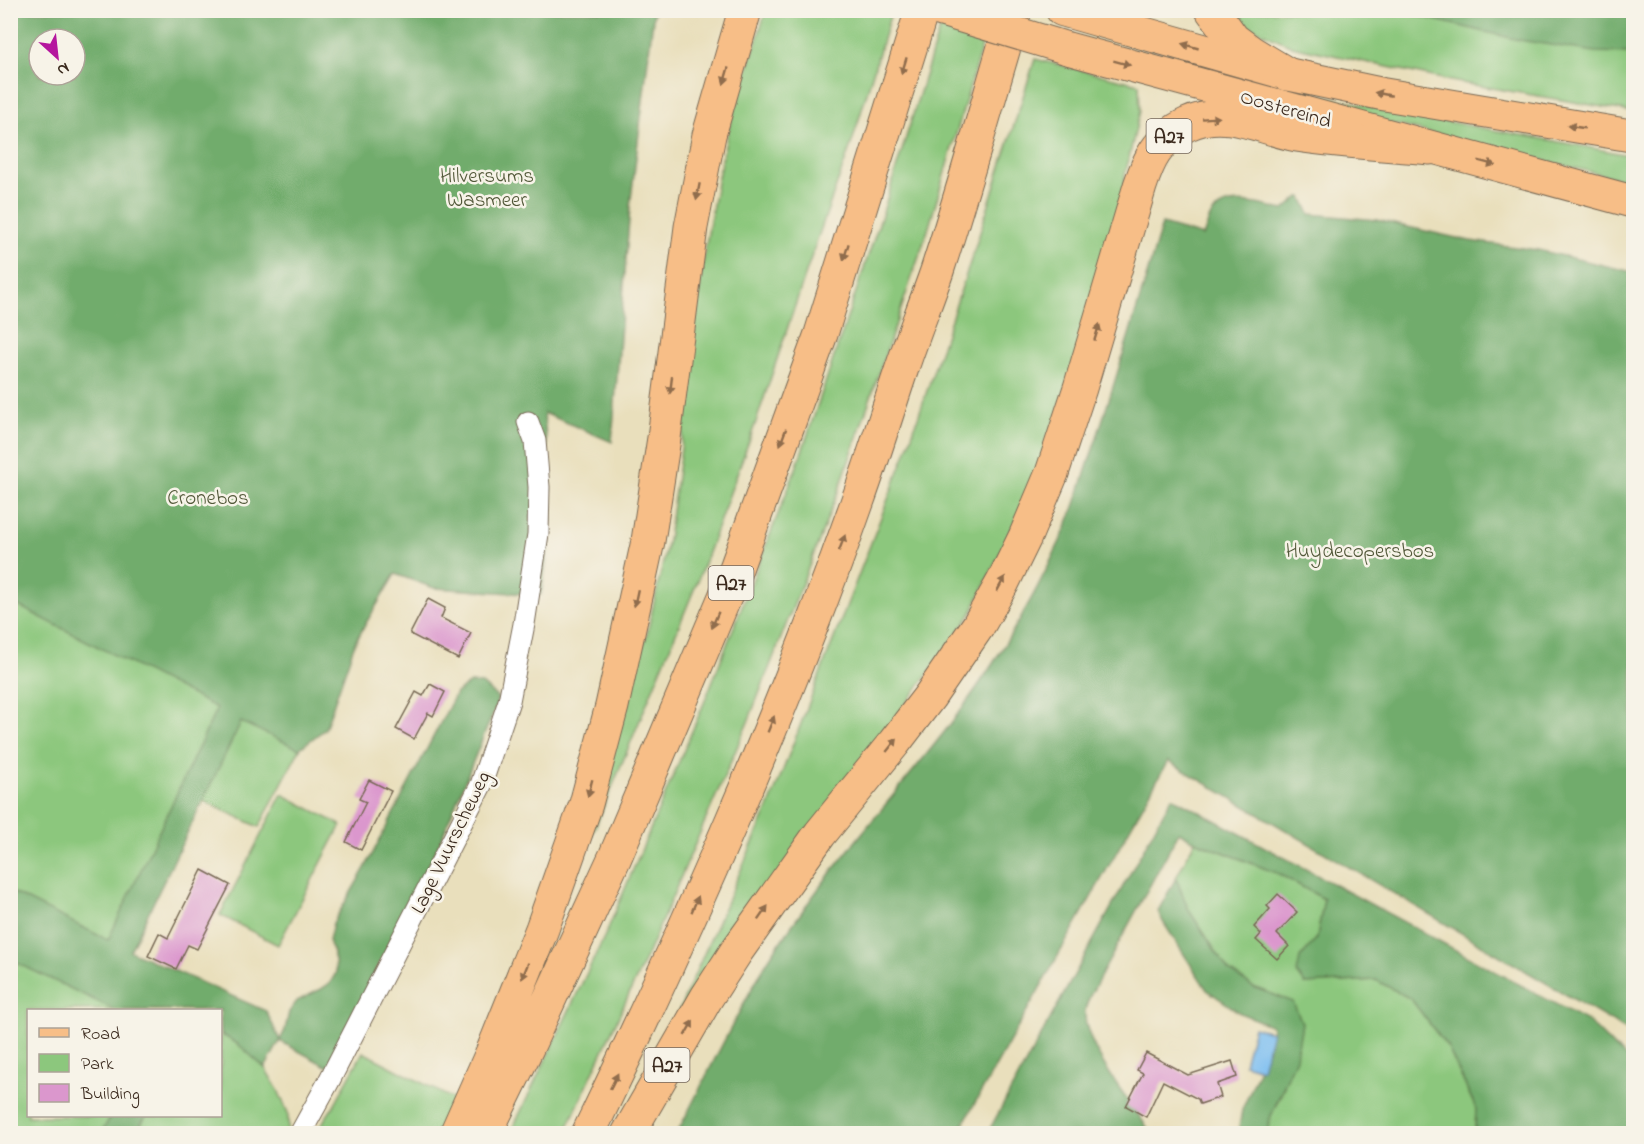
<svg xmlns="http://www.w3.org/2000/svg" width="1644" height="1144" font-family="'Indie Flower',sans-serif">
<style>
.green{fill:#8cc77d;stroke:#64784e;stroke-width:1.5}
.forest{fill:#71ac6c;stroke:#566b45;stroke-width:1.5;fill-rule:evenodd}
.water{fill:#7bbef1;stroke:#5b7488;stroke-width:1.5}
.building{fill:#db97cd}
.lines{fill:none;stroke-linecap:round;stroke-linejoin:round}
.minor-casing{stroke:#786955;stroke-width:23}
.primary-casing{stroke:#786955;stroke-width:34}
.motorway-casing{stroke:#786955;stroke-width:35}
.minor{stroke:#fff;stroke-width:21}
.primary{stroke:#f7be87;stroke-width:32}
.motorway{stroke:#f7be87;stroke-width:33}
.primary-bridge-casing{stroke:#786955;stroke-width:34;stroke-linecap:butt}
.primary-bridge{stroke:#f7be87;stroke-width:32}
.oneway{fill:#906d4d}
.labels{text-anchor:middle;stroke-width:5;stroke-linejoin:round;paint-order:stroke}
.shield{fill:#f7f3e8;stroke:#73665b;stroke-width:1.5}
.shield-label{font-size:20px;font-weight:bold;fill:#3b2a1e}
.street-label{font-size:21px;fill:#3b2a1e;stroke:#f7f3e8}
.park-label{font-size:21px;fill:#53593a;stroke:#f7f3e8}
</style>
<rect width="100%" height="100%" fill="#f7f3e8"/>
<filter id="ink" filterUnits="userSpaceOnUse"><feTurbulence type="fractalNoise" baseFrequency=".0167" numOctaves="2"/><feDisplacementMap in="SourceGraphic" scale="12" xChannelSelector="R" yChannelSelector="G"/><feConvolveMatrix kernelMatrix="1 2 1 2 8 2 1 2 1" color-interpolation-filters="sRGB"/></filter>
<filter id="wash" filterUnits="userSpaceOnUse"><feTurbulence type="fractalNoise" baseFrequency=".008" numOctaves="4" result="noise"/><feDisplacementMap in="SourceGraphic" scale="24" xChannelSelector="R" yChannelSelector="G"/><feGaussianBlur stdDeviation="1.35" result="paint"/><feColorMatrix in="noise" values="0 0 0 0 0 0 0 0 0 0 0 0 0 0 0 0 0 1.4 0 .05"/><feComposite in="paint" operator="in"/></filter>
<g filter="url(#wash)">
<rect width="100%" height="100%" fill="#e9dfbc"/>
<path class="green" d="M884,10L891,13L853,139L816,243L756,422L698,580L596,826L568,887L619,717L647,634L668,540L682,442L689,372L703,262L717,182L729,127L766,11Z
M945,11H992L928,230L840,487L748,722L648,953L565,1133L510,1134L607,931L704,703L797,466L883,212Z
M1237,11H1633V112L1456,82L1292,46L1248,26Z
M1170,54C1222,68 1273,83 1324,96C1427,121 1531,135 1633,156V182L1323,107L1167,63Z
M1035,59L1139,84L1140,111L1125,175L1121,216L1040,469L970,616L673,1024L769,806L907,450L975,248Z
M10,157L473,419L259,827L184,792L115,954L176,1010H28V1116H122L113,1133H11Z
M282,794L341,825L278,945L220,915Z
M1195,841L1279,874L1324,899L1317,938L1300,958L1305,984L1376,980L1411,999L1448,1048L1476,1109L1475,1133H1267L1270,1118L1284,1088L1293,1002L1253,987L1228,970L1188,909L1176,878Z
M221,1034L238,1044L265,1068L278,1090L288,1113V1133L136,1134L146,1116H220Z
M363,1052L457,1101L439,1133L315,1134L333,1107Z"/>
<path class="forest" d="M11,11H654L630,207L612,442L544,413L551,501L550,539L541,595L434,588L395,574L356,640L325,729L299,749L241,722L130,951L266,1011L280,1040L285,1030L289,1012L297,1001L321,989L330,983L336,973L335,960L329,940L333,923L364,870L456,693L470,683L482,684L498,698L496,706L439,844L328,1067L280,1041L265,1068L238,1044L221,1034L220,1010H115L11,960L10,891L108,940L217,708L11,602ZM39,39H75V75H39Z
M1397,11H1633V53L1595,52L1519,40Z
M1299,197H1302L1310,214L1377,220L1470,241L1538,250L1633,272V1034L1168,761L958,1133H677C707,1076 734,1018 767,962C778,944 791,927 803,910C867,819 948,740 1005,644C1026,610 1045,574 1062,537C1075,509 1083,478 1093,449C1118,374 1140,299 1162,224L1203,236C1206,229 1208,220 1212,214C1228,193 1262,206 1284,210Z
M1172,797L1589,1022L1615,1048L1633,1062V1133H1475L1476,1108L1448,1048L1411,999L1376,980L1305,984L1297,973L1300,958L1317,938L1324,899L1279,874L1195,841L1179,832L1090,996C1088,1002 1084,1009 1085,1014C1085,1048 1132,1104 1151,1133L987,1134Z
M1176,878L1188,909L1228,970L1253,987L1293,1002L1302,1023L1296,1058L1270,1118L1267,1133H1238L1242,1110L1268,1050L1272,1026L1240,1013L1207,990L1163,922L1158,911Z
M111,1116H146L136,1133H101Z"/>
<path class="water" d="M1254,1027L1272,1032L1262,1069L1244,1064Z"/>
<g id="blocks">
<path class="building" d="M428,599L445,608L441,618L471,633L458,659L410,634Z
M430,684L445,692L433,716L428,713L414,739L396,729L416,692L423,696Z
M369,780L391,791L361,850L346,842L366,802L359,799Z
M202,870L230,885L197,949L188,945L176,969L148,956L159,933L168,938Z
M1278,894L1297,912L1277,934L1289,946L1277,959L1256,940L1261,934L1254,927L1270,909L1267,906Z
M1146,1053L1188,1075L1232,1061L1237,1077L1217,1084L1221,1097L1200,1104L1198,1099L1163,1081L1146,1117L1126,1106L1143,1073L1137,1070Z"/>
</g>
</g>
<g filter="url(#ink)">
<use href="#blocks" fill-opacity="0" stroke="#786955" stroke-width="1.5"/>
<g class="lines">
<defs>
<path id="minor" d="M300,1134L329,1081L481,785L509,701L524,624L538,534L539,487L535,441L528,422"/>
<path id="primary" d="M1062,10L1287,74L1382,94L1634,136
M1066,48L1634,202"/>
<path id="motorway" d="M1212,10L1233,39L1252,53L1287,74
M456,1134L492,1053L542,929L586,804L612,706L648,541L664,438L691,227L709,135L745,10
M485,1134L527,1048L615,857L730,585L821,334L922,10
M588,1134C688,927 782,716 858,500C874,456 887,412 902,368C913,335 926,303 937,271C965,185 989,97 1015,10
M628,1134L707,997L736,952L820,834L894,743L930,696L978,626L1003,582L1025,537L1052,473L1080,388L1140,186C1144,174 1148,162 1155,152C1172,127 1200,114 1230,118C1253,121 1275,131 1297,135C1341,142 1386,144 1430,148"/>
</defs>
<use href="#minor" class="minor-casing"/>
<use href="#primary" class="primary-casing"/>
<use href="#motorway" class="motorway-casing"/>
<use href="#minor" class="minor"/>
<use href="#primary" class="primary"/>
<use href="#motorway" class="motorway"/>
<defs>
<path id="primary-bridge" d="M940,10L1066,48"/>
</defs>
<use href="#primary-bridge" class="primary-bridge-casing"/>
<use href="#primary-bridge" class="primary-bridge"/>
</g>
<defs><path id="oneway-solid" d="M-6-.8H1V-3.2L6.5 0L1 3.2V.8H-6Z" transform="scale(1.5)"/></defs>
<g class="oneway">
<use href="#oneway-solid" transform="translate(1190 46) rotate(-164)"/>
<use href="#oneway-solid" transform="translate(1122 63) rotate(15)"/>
<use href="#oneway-solid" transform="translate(904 66) rotate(107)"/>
<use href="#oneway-solid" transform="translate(726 76) rotate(106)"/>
<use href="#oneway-solid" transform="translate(1383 94) rotate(-169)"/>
<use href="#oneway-solid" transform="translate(1211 118) rotate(-4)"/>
<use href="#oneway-solid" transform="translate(1576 127) rotate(-172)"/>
<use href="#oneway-solid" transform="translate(1487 163) rotate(15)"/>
<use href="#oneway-solid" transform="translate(698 192) rotate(101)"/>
<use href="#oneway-solid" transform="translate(846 252) rotate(107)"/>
<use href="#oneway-solid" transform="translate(1097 332) rotate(-73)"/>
<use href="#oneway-solid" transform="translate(671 385) rotate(97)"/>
<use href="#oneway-solid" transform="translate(783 437) rotate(110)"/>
<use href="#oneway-solid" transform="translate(842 543) rotate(-69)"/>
<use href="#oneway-solid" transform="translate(1001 584) rotate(-61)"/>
<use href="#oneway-solid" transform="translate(636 598) rotate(102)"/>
<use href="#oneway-solid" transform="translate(715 620) rotate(113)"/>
<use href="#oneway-solid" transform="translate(771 724) rotate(-68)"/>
<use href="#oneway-solid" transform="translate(892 745) rotate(-51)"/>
<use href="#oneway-solid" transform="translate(590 788) rotate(105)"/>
<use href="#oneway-solid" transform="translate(695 904) rotate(-67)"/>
<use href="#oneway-solid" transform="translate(763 913) rotate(-55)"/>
<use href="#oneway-solid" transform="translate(525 971) rotate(112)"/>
<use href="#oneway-solid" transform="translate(689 1028) rotate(-60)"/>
<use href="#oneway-solid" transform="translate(614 1081) rotate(-64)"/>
</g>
</g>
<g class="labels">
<g class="shield">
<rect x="1146.5" y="119" width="45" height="34" rx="4.5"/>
<rect x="708.5" y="566" width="45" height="34" rx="4.5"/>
<rect x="644.5" y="1048" width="45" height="34" rx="4.5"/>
</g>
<g class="shield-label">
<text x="1169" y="143">A27</text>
<text x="731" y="590">A27</text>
<text x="667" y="1072">A27</text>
</g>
<g class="street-label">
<text transform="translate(1286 108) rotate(16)" y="7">Oostereind</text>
<text transform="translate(450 842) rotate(-64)" y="7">Lage Vuurscheweg</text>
</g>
<g class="park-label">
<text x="487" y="182">Hilversums<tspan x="487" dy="24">Wasmeer</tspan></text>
<text x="208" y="504">Cronebos</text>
<text x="1360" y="557">Huydecopersbos</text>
</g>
</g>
<rect width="1644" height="1144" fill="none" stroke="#f7f3e8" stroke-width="36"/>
<rect x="27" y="1009" width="195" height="108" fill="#f7f3e8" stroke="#aca397" stroke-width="1.5"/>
<rect x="39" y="1028" width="30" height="9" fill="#f7be87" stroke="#aca397" stroke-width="1.5"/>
<text x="81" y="1039" font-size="18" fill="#3b2a1e">Road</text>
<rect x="39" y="1054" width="30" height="18" fill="#8cc77d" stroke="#aca397" stroke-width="1.5"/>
<text x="81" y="1069" font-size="18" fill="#3b2a1e">Park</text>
<rect x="39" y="1084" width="30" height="18" fill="#db97cd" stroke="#aca397" stroke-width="1.5"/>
<text x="81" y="1099" font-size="18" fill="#3b2a1e">Building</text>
<g transform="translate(57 57) rotate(153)"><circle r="28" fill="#f7f3e8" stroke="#aca397" stroke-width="1.5"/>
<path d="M0-4.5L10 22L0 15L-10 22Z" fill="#b5179e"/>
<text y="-9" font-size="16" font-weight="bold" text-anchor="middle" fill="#3b2a1e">N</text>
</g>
</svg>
